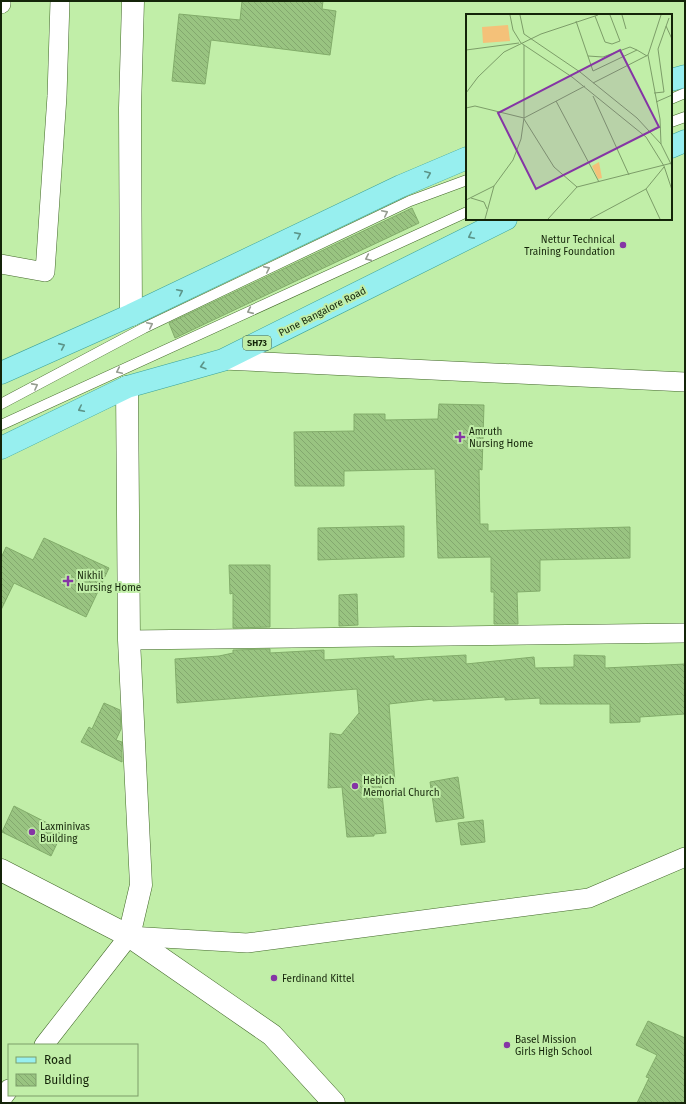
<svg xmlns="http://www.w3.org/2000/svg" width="686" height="1104" font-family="'Fira Sans',sans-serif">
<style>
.building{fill:url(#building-back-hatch);stroke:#82ac6a}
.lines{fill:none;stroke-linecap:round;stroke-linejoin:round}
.service-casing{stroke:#426829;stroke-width:11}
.minor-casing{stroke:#426829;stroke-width:20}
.tertiary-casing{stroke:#426829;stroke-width:23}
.secondary-casing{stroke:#426829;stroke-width:23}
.primary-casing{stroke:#3ca198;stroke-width:23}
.service{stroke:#fff;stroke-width:10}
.minor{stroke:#fff;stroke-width:19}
.tertiary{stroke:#fff;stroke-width:22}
.secondary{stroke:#fff;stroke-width:22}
.primary{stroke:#97efef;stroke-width:22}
.oneway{stroke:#5c9488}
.oneway2{stroke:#959c90}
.poi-dot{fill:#8535a5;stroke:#c1eea8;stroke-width:1.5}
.labels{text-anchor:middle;stroke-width:4;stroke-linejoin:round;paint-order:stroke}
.shield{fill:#c1eea8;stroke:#486139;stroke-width:1}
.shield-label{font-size:9px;font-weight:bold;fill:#142409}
.poi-label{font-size:10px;fill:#142409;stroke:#c1eea8;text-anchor:start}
.street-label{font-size:10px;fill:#142409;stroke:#c1eea8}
.inset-road{fill:none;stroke:#7c9d68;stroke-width:1}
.view{fill:#8535a5;fill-opacity:0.15;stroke:#8535a5;stroke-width:2}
.inset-edge{fill:none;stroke:#142409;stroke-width:2}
</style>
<defs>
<pattern id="building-back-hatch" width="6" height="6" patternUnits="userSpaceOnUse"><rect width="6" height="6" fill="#99c481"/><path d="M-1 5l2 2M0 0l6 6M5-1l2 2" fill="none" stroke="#83a86e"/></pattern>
</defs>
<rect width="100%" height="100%" fill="#c1eea8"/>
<path class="building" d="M242,1H323L322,9L336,11L330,55L211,40L205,84L172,81L179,14L240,20Z
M412,208L419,223L175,338L169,323Z
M439,404L484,405L482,470L479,469L480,524H488V531L630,527V558L540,560V591L517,592L518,624H494V592H491V557L438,558L435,469L344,471V486H295L294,432L354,431V414H385V420L438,419Z
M404,526V557L318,560V528Z
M44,538L109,568L86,617L14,583L1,610V558L6,547L33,560Z
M229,565H270V627L233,628V593L230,594Z
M357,594L358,625L339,626V595Z
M270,649V653L324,650V660L394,656V659L466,655V664L534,657L535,668L574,667V655L605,656V668L685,664V714L640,717V722L610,723V704H540V698L505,700V697L433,701V699L389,704L395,782L381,784L386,833L374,834V836L347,837L342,787L328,788L330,733L341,735L359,713L357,689L177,703L175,659L219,656L233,653V650Z
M104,703L120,710L121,729L116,740L122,742V762L81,742L89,727L92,729Z
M458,777L464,818L436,822L430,782Z
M14,806L63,831L51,856L2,832Z
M483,820L485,842L461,845L458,823Z
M648,1021L685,1038V1103H637L649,1078L646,1077L657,1055L636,1045Z"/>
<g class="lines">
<defs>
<path id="service" d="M671,99L685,93
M671,122L685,117
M1,404L144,328L410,201L467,180
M1,425L467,212"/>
<path id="minor" d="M1,4V1
M1,264L45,272L57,96L60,1
M223,360L685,382
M129,640L685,633
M44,1045L129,936L247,943L589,898L685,857
M1,1100L9,1089"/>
<path id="tertiary" d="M127,387L129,640L141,885L129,936"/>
<path id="secondary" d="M131,315L130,108L133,1
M1,870L129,936L272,1035L334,1103"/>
<path id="primary" d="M671,80L685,76
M671,147L685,141
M1,373L131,315L401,186L467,158
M1,448L127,387L223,360L506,219"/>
</defs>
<use href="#service" class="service-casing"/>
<use href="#minor" class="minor-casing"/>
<use href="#tertiary" class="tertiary-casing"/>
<use href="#secondary" class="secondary-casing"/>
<use href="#primary" class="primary-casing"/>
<use href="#service" class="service"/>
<use href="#minor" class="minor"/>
<use href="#tertiary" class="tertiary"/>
<use href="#secondary" class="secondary"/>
<use href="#primary" class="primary"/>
</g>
<defs><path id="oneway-chevron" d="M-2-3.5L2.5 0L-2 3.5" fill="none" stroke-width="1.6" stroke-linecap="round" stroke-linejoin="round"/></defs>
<g class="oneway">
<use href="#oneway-chevron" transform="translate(428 174) rotate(-23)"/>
<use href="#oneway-chevron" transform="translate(298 235) rotate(-26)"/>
<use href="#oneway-chevron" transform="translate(471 236) rotate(153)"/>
<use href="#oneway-chevron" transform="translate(180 292) rotate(-26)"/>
<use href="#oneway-chevron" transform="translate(62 346) rotate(-24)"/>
<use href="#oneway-chevron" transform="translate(203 366) rotate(164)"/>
<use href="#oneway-chevron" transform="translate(81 409) rotate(154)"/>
</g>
<g class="oneway2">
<use href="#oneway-chevron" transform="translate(385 213) rotate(-26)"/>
<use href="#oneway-chevron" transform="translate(368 258) rotate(156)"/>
<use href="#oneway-chevron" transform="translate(267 269) rotate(-26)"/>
<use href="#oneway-chevron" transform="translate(250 311) rotate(156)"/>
<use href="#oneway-chevron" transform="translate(150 325) rotate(-26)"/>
<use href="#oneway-chevron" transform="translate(119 371) rotate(155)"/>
<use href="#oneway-chevron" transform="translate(35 386) rotate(-28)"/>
</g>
<g class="poi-dot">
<circle cx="623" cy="245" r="4"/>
<path d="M458 431h4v4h4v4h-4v4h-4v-4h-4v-4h4z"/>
<path d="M66 575h4v4h4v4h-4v4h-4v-4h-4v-4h4z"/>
<circle cx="355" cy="786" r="4"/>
<circle cx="32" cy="832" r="4"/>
<circle cx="274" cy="978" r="4"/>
<circle cx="507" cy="1045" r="4"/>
</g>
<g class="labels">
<rect class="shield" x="243" y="336" width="28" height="14" rx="3"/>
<g class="shield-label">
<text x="257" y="346">SH73</text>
</g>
<g class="poi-label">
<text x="615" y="243" text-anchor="end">Nettur Technical<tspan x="615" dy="12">Training Foundation</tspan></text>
<text x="469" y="435">Amruth<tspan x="469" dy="12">Nursing Home</tspan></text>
<text x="77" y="579">Nikhil<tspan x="77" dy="12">Nursing Home</tspan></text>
<text x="363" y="784">Hebich<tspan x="363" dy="12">Memorial Church</tspan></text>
<text x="40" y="830">Laxminivas<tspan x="40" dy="12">Building</tspan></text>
<text x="282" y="982">Ferdinand Kittel</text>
<text x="515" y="1043">Basel Mission<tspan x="515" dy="12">Girls High School</tspan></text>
</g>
<g class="street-label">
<text transform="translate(322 311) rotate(-27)" y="4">Pune Bangalore Road</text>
</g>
</g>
<g transform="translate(466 14)">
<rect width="206" height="206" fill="#c1eea8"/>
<path d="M42,11L44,27L17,29L16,13Z" fill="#f4c179"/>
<path d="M133,148L136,164L132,165L126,152Z" fill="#f4c179"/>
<path class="inset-road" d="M44,1L47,16L55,29L106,63L180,123L198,152L206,176M54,1L58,20L114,58L171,104L195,130L206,152M156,1L160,15M129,2L139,28L146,30L154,27L144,1M110,7L127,57L171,36L181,42M200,12L206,25M0,36L53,29M182,41L194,105L195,130M122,42L137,43L164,33L171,36M127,69L182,41L195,1M0,79L12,63L38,38L75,20L132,1M188,79L198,78L192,35L203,4M127,82L163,161M90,87L133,168M190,88L206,81M0,94L9,92L58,104L119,72M58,105L88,153L111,173L206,149M180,175L194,205M5,184L18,188L21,195M0,186L28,172M19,205L28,172L47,146L55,125L58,104V31M82,205L111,173M124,205L180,175L198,153"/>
<path class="view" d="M154,36L193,113L70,175L32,99Z"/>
<rect width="206" height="206" class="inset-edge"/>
</g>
<rect width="686" height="1104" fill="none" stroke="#142409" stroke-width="4"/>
<rect x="8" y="1044" width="130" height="52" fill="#c1eea8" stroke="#7c9d68"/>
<rect x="16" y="1057" width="20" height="6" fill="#97efef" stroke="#7c9d68"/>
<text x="44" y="1064" font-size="12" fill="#142409">Road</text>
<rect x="16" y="1074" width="20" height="12" fill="url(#building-back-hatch)" stroke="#7c9d68"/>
<text x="44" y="1084" font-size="12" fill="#142409">Building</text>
</svg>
